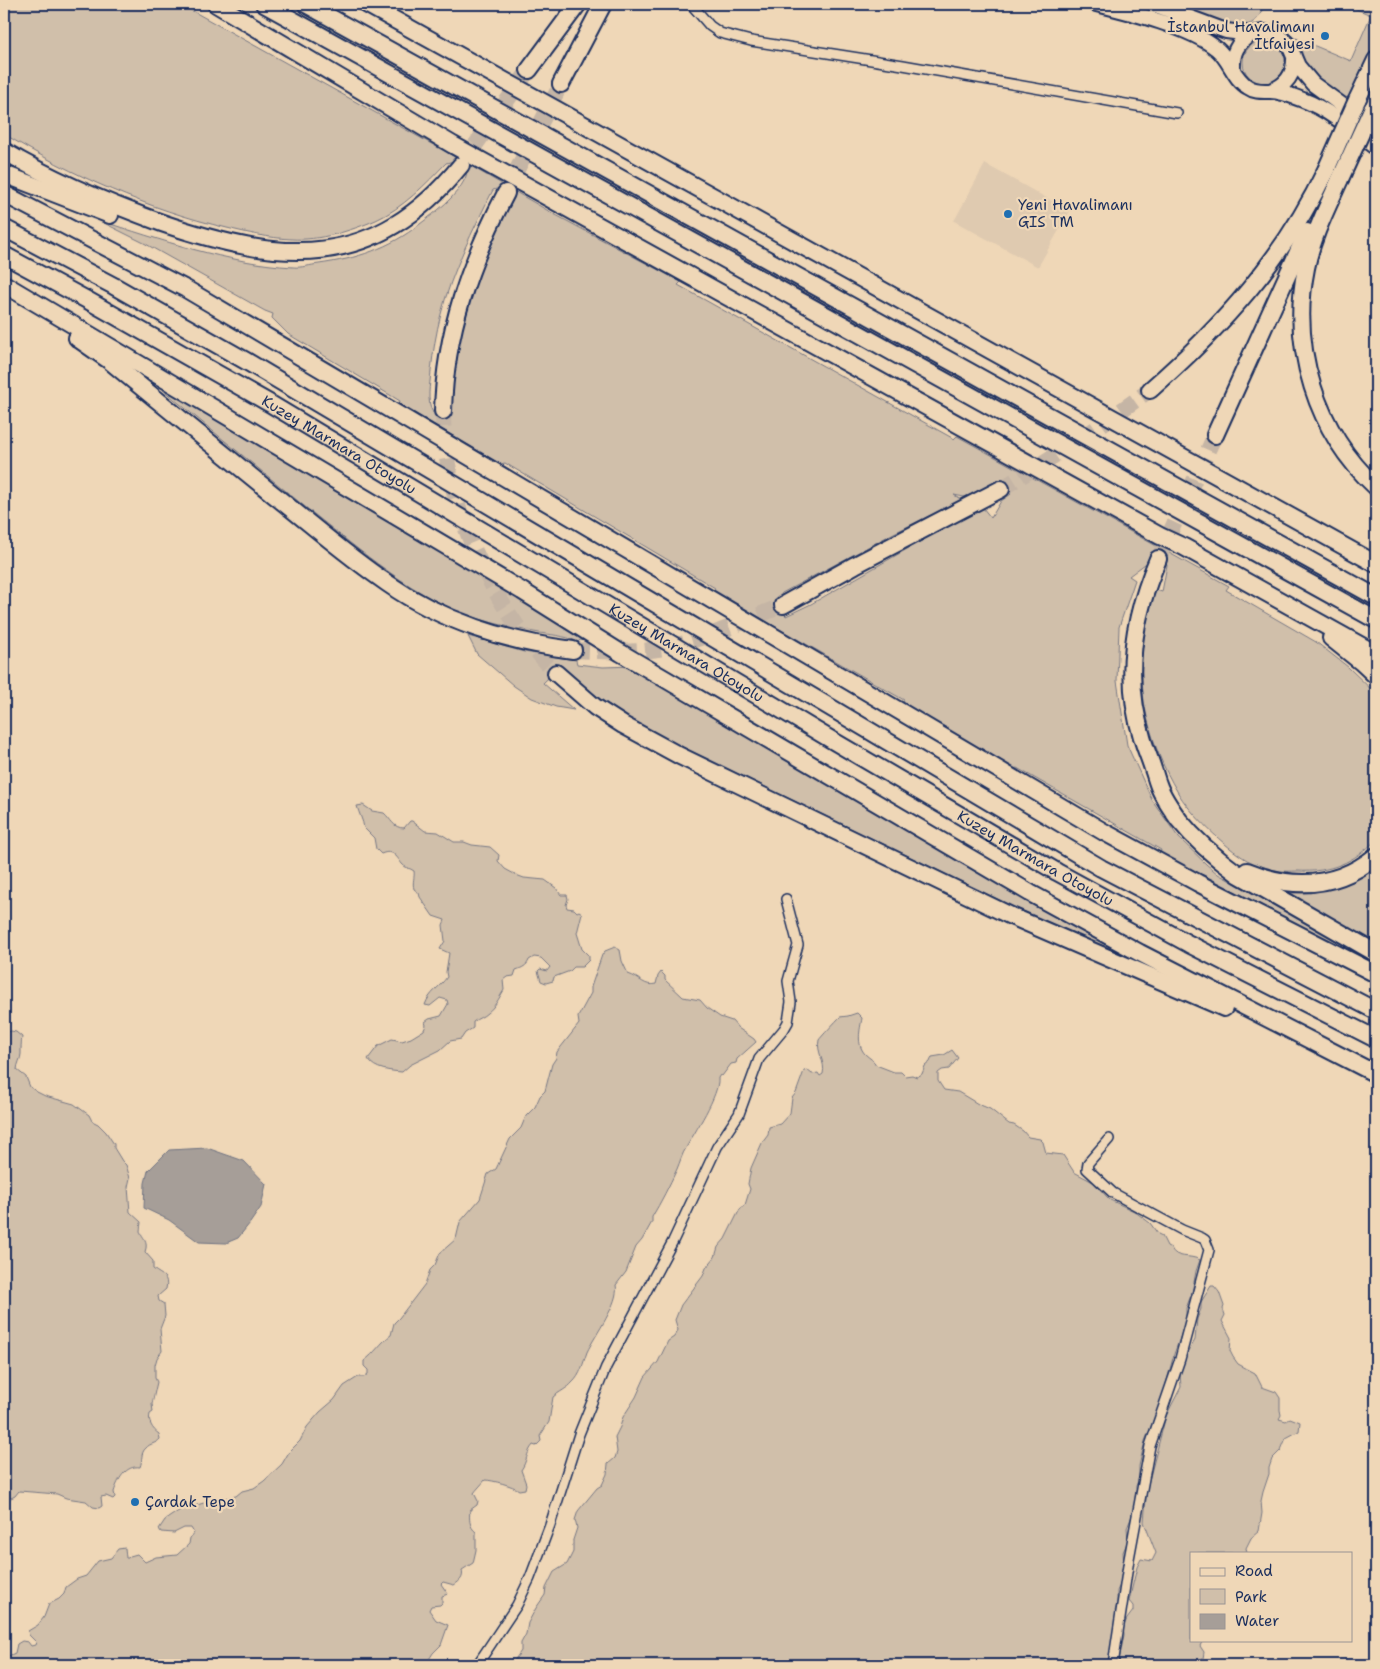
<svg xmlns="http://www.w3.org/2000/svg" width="1380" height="1669" font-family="'Shantell Sans',sans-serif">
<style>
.built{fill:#dfcab0}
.green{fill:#d0bfaa;stroke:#767784;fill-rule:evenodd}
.water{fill:#a69e98;stroke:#6e7281}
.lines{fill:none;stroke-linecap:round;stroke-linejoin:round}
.highway-tunnel{stroke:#c5b5a5;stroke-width:16;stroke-dasharray:16 8;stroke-linecap:butt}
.street-casing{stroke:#1b2f5e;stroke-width:12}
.primary-casing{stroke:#1b2f5e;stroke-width:18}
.highway-casing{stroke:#1b2f5e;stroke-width:20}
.street{stroke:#efd7b7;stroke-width:9}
.primary{stroke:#efd7b7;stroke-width:14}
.highway{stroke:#efd7b7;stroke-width:16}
.highway-bridge-casing{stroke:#1b2f5e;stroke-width:20;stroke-linecap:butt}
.highway-bridge{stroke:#efd7b7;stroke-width:16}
.poi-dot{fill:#1f6fb2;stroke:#efd7b7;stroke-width:2}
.labels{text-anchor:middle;stroke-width:4.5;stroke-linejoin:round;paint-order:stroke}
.poi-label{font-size:15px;fill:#1b2f5e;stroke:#efd7b7;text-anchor:start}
.street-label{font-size:15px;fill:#1b2f5e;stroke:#efd7b7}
</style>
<rect width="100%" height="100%" fill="#efd7b7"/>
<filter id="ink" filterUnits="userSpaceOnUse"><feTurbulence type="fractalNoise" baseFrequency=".02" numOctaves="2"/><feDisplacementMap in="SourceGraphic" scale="10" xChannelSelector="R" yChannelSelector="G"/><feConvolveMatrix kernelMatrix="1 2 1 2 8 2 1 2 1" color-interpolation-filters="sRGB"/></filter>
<g filter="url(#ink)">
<path class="built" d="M985,164L1070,211L1038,267L954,221Z"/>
<path class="green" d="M4,4H180L455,157L552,213L681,282L678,285L954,439L957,436L1229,586L1226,590L1316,642L1348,667L1376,694V840C1354,862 1330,873 1298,871C1291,871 1282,872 1275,870C1266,868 1255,864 1247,860C1225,847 1189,813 1177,791C1164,769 1154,745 1148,721C1137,677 1141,631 1156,590L1162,592L1167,565L1153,558L1129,576L1135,580L1119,627L1117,681L1127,745L1152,800L1178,837L1206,864L1218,874L1363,954L1360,958L1160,854L1161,850L1017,768L1013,769L903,704L904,700L713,591L715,588L505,463L500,464L399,404L400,401L288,334L272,318L273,314L265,311L144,243L98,220C161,240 226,263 293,267C301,268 311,265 319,264C356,259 390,248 420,224C436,212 456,197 465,179C467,175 466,171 468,168L454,161L446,163C426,184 403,208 376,220C350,231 319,241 291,239C269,238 248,233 227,228C148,209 73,176 4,134ZM500,188L509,193L497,219L463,320L452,388V412L433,413C426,400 430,386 431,371C433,352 436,333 441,314C452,271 473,230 493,190ZM996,486L1011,494L1001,501L991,518L983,508L942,529L811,604L786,616L778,600L782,593L894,533L962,500L954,495L964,497Z
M1174,4H1264C1253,49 1200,14 1174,4Z
M1344,4H1376V41L1347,104L1317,81L1306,67L1296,38L1351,61L1371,15Z
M1243 62a21 21 0 1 1 42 0a21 21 0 1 1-42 0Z
M165,389L444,555L446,553L590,642L580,640L578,642C565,635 549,635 534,632C508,627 482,621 457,611C400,586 353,545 304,506C257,467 210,429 163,390Z
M468,636L524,652L576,660L577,664L603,667L635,666L1150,967L1016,908L670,741C630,721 594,697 561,666L543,683L574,710L556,707L532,698L514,686L477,654Z
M363,805L372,811L384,813C391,819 393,828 404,828L410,821H412L425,831L438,832L454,842H464L472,845L490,847L499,855L498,861L505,869L516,875L524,878L545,880L556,888L561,895H567L568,899L566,905L567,908L574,909L577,912L579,911L582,913L577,933L582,949L589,956V960L582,967H574L570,971L554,977L553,981L546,983L541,981L538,971L540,969L547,971L550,967L541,958L534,957L529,960C527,966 522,968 516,970L514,976L507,977L503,980L504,990C499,998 495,1007 487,1013C483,1017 478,1018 473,1022V1028L465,1033L461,1039L450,1041L440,1050L410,1065L402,1072C391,1071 374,1070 368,1059L378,1046L392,1039L402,1041L411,1038L424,1030L426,1025L425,1022L429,1019L441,1016L448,1004L447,1000L440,998L430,1006L425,1005C429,993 440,987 447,977L446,972L449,953L440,949L445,941L443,925L445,920L433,916L420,897L419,893L414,889C412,882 415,877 414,871C410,868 405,868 402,864C396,856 393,849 381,854L376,849L374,838L364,828C363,820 359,814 357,806Z
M1376,868V943L1289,893H1310L1347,884Z
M615,947L620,950L622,961L628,974C641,978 644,987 656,984L658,976L661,972L665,976V980L683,997L700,1000L707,1008L720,1017L732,1021L738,1028L754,1039L756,1042L737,1059L736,1063L731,1064L722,1076L720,1075L718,1078C720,1094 694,1133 686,1148C682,1154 680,1162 677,1169C669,1186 661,1202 652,1217V1222L642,1240L636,1247L626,1272L616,1285C620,1302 595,1335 587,1352C583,1363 581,1375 572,1383C568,1388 559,1392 553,1397L549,1422L540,1436L541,1441L536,1446L533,1445C526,1453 527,1462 521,1470L526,1484L525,1489L519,1490C514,1486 492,1480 485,1480C482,1484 476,1490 474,1493L478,1501L477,1505L470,1510C469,1518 469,1527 476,1532V1550L473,1563L462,1570C464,1578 460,1581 454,1585L443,1582L441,1584L448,1594L442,1596V1603L440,1605L431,1606L429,1610L436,1620L448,1625L441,1645L433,1653L426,1664L4,1665V1658L15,1653L17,1644L22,1641L28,1642L31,1646L35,1645L36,1642L29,1635L28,1631L38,1625L44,1617L49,1604L59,1599L64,1594L66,1587L77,1579L86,1576L98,1561L111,1558L118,1549L125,1548L126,1558H128L130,1556L137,1554L145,1562L156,1557L177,1555L189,1544L190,1538L194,1533L191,1528H184L174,1533L161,1532L159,1529L165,1520L180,1510L214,1500L236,1496L242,1491L254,1488L264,1481L282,1464L289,1452L300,1441L307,1427L320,1412L334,1400L344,1386L358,1377H364L368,1374V1370L364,1366V1361C375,1353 381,1342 391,1335L394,1323L399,1318L425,1284L430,1270L435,1265L440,1253L456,1239L460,1222L480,1199L488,1174L496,1169L510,1139L521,1128L526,1116L535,1107L540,1096L545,1091L552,1064L556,1058L557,1052L579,1024L578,1017L591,993V987L602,955L605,951Z
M857,1013L862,1018C860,1030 856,1044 865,1054C869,1058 874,1060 876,1065L894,1072H901L905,1076L912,1075L917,1077L922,1074L925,1066L930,1062L932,1057L944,1055L952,1050L958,1058L949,1069L942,1070L938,1073V1081L944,1090L958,1092L978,1104L990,1109L1009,1124L1014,1125L1023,1131L1028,1137L1040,1139L1043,1142L1046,1153L1063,1155L1074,1172L1093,1182L1110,1200L1134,1211L1150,1223L1158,1234L1162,1236L1167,1246L1171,1248C1176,1260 1190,1254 1200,1260L1196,1271L1192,1293L1186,1308V1318L1180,1338L1174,1354L1162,1399L1145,1441L1139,1466V1478L1136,1486L1135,1500L1132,1516L1127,1528L1128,1541L1123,1552L1124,1566L1121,1583L1117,1591V1604L1115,1611L1117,1618L1107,1665H511L521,1651V1643L526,1634L528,1623L536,1608L545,1595L546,1588L554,1572L567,1564L573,1552V1540L577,1528L575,1520L578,1511L597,1488L602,1485L607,1474L608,1464L615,1458L617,1452L615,1437L620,1427L623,1417L636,1397L645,1377L658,1362L668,1341L674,1337L678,1330L675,1320L681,1305L703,1276L706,1268L715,1257L718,1247L725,1239L740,1209L745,1205L750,1189L748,1184L751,1168L762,1143L768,1135L769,1127L780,1124L790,1113L792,1098L796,1093L804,1071L807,1070L812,1074L818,1073L820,1076L823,1074C826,1062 816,1052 819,1040C820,1038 837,1020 840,1017L848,1016Z
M11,1031L16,1032L22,1037C21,1043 21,1048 21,1054C21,1059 17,1064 17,1070L26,1077L30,1087L37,1092L45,1096L74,1104L89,1115L92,1121L98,1124L106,1132L114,1144V1148L122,1161L126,1165L130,1178L128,1187L130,1212L141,1222C141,1225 140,1228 140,1231C142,1240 149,1240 145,1252L153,1261V1269C162,1276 169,1276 166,1289L158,1296L159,1301L164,1304L165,1316L160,1329L162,1351L157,1358L155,1365V1378L157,1382L152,1404L153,1412L150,1414C148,1422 152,1429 159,1434L160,1439C156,1444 150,1443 146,1448C140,1453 143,1460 140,1467C125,1465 118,1480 114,1492L115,1497L113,1499L106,1496L101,1497L102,1506L99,1508L93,1507L86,1501L66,1498L57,1494L19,1491L15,1496L11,1498L4,1494V1033Z
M1211,1286H1214L1219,1292L1224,1306L1223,1309L1225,1315L1222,1321L1231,1338L1230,1351L1233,1357L1238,1364L1255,1373L1262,1387L1276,1392L1280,1398V1410L1281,1415L1279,1419L1286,1421L1290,1418L1300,1422L1299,1431L1286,1438L1281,1450L1272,1459L1269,1468V1474L1263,1492L1261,1501L1262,1513L1259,1531L1251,1538L1246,1548L1247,1553H1191V1640H1203L1200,1646L1204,1652L1202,1665H1118L1124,1635L1123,1627L1127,1619L1133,1611V1606L1129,1601L1137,1567L1141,1559L1152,1561L1156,1553L1144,1522L1147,1488L1166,1416L1181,1387L1180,1374L1185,1358L1195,1340L1197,1319L1201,1309V1302Z"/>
<path class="water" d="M207,1148L244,1161L266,1184L261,1207L250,1223L238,1238L226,1243L199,1242L169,1220L144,1208L145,1183L148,1171L169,1150Z"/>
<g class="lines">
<path class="highway-tunnel" d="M461,165L529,70
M506,191L561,84
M443,411C443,504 492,607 556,673
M1001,489L1081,439L1150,390
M1158,559L1215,435
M573,650C599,651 626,653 651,650C695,645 742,622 783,605"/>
<defs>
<path id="street" d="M691,4L710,26L720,33L751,41L903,65L1177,113
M1109,1139L1088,1163L1087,1169L1113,1193L1182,1230L1202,1238L1205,1240L1209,1250L1180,1359L1150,1446L1129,1559L1113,1665
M477,1665L517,1605L530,1578L550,1525L579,1434L606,1367L673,1241L717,1147L739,1114L759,1059L784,1029L788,1022L791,1002L788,981L798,945L786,899"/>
<path id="primary" d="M1096,4C1129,12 1191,27 1217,49C1230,60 1234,79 1248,87C1255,92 1262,91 1270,91C1280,91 1293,96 1303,100C1328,109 1355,132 1376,148
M1153,4L1226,31L1251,34L1264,32L1278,35L1289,45L1298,66L1313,84L1376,130
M1233,69C1232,53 1237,43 1251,34
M1270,91C1286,86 1295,74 1294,56"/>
<g id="highway">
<path d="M216,4L453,145L1160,536L1184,547L1376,654"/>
<path d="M264,4L1376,620"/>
<path d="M306,4L1376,597"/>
<path d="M366,4L1376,564"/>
<path d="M529,70L578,4"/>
<path d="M561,84L603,4"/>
<path d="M1357,100L1376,60"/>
<path d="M4,151C54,181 107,203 162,223C282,264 374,272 461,165"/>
<path d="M4,174L110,215"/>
<path d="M1340,179C1327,208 1312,237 1306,268C1290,347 1316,432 1376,487"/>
<path d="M4,194L186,289L1104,832L1198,883L1376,974"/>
<path d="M4,228L114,286L246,361L1101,868L1376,1011"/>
<path id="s1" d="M4,255L89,301L269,403L830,739L1057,872L1189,944L1376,1039"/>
<path d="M4,284L522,591L621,653L1030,893L1140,953L1376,1074"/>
<path d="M77,338L110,361C164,406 219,450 274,495C311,524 347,556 387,583C441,621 508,642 573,650"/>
<path d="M1150,390C1222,327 1285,257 1326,170"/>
<path d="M443,411C445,332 470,262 506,193"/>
<path d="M1215,435L1307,232"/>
<path d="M1158,559C1133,617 1123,676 1142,737C1145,748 1150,759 1153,769C1155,774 1156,779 1158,784C1162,796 1171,809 1179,820C1196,841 1216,858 1238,874L1376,953"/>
<path d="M783,605L855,565L1001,489"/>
<path d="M1331,638L1361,662L1376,676"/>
<path d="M556,673L595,707L623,725L680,756L1011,916L1224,1008"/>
<path d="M1247,871C1293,890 1337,888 1376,856"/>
</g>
</defs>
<use href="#street" class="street-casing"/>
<use href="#primary" class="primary-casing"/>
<use href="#highway" class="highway-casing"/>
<use href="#street" class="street"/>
<use href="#primary" class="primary"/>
<use href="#highway" class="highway"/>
<defs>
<path id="highway-bridge" d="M1326,170L1357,100
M1340,179L1372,109"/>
</defs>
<use href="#highway-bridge" class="highway-bridge-casing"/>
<use href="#highway-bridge" class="highway-bridge"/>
</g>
</g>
<g class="poi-dot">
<circle cx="1325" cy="36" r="5"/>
<circle cx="1008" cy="214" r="5"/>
<circle cx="135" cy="1502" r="5"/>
</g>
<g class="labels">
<g class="poi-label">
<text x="1315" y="32" text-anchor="end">İstanbul Havalimanı<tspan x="1315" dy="17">İtfaiyesi</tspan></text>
<text x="1018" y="210">Yeni Havalimanı<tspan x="1018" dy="17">GIS TM</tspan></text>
<text x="145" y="1507">Çardak Tepe</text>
</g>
<g class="street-label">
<text dy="5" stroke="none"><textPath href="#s1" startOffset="385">Kuzey Marmara Otoyolu</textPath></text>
<text dy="5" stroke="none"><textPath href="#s1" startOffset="790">Kuzey Marmara Otoyolu</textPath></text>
<text dy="5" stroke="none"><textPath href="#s1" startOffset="1195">Kuzey Marmara Otoyolu</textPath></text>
</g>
</g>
<rect width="1380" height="1669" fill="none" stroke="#efd7b7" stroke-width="20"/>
<rect x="10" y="10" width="1360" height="1649" fill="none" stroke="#1b2f5e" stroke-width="2" filter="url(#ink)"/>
<rect x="1190" y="1552" width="162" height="90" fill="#efd7b7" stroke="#9a9493"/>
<rect x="1200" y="1568" width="25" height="8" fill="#efd7b7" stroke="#9a9493"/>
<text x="1235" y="1576" font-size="15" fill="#1b2f5e">Road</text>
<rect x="1200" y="1589" width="25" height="15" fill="#d0bfaa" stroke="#9a9493"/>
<text x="1235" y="1602" font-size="15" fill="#1b2f5e">Park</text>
<rect x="1200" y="1614" width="25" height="15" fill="#a69e98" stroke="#9a9493"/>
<text x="1235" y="1626" font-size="15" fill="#1b2f5e">Water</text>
</svg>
